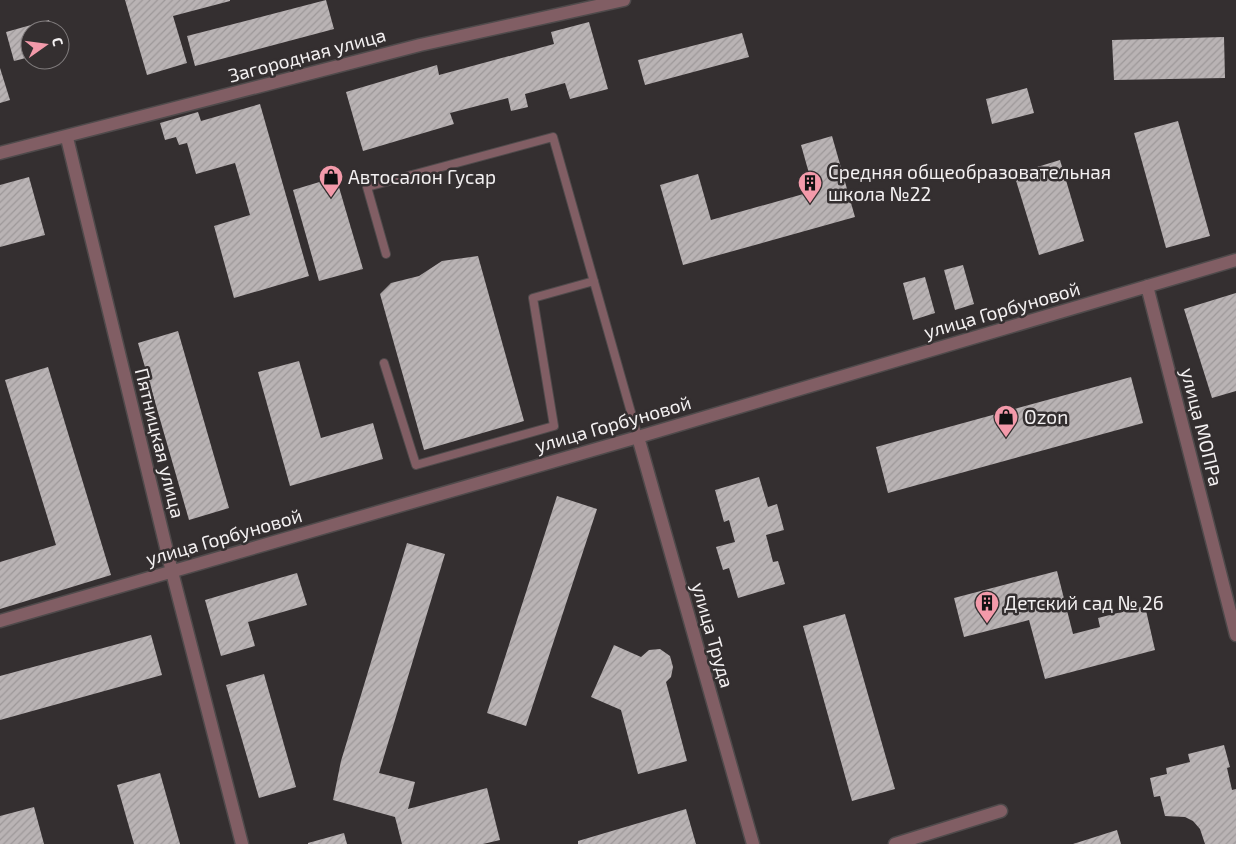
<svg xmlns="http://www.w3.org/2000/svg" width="1236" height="844" font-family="'Exo 2',sans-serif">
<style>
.building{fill:url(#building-hatch)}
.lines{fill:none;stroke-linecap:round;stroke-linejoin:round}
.service-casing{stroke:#4f4a4b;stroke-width:10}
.minor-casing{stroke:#4f4a4b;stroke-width:15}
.service{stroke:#815e64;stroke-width:8}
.minor{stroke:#815e64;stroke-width:12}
.labels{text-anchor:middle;stroke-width:5;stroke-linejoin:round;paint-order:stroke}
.street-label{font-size:19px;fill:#f3f0f1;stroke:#342f30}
.poi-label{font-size:19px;fill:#f3f0f1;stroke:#342f30;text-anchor:start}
</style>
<defs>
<pattern id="building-hatch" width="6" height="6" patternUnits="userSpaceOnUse" patternTransform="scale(1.25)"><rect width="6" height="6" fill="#b9b3b4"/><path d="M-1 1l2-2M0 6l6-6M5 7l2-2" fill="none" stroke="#9d9899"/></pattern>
</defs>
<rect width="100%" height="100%" fill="#342f30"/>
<path class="building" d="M125,0H230V1L173,16L187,63L147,75Z
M326,0L334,29L195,66L187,36Z
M49,20L52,30H30V57L14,61L6,32Z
M589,22L608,89L570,99L565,83L525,94L528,107L511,111L508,98L450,113L454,124L363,151L346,92L437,65L439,75L554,44L551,32Z
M742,33L749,57L645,85L638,60Z
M1224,37L1225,78L1114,80L1112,40Z
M0,68L10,100L0,103Z
M1027,88L1034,113L992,124L986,99Z
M260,104L309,276L234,298L214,226L250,215L235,163L196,174L187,143L179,145L176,137L165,140L160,123L198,112L201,121Z
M1178,121L1210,236L1166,248L1134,133Z
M832,136L855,217L683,265L660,185L698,174L711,220L814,191L801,145Z
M1060,160L1084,241L1039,255L1014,174Z
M29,177L45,235L0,247V185Z
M336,177L363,269L319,281L293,190Z
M478,256L524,421L424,450L380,294L391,283L419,276L442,261Z
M963,265L974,304L955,310L944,270Z
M925,277L935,313L913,320L903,283Z
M1236,293V391L1212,398L1184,309Z
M178,331L229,508L189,520L138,343Z
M299,361L321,438L373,423L383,459L290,486L258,372Z
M48,367L111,575L0,609V562L56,545L5,380Z
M1131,377L1143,423L888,493L876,447Z
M759,477L768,507L777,504L784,530L766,535L773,562L778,561L785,584L738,598L729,568L723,570L716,547L735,542L729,520L724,522L715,490Z
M557,496L597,509L526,726L487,713Z
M407,543L445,554L379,773L415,782L408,809L487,788L500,840L483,844H402L395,817L333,800L341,761Z
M1057,571L1073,634L1100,627L1098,618L1145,606L1155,650L1045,679L1029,620L964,637L954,598Z
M297,573L307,605L248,622L255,646L221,656L205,600Z
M845,614L895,789L852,801L803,626Z
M151,635L162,675L0,720V676Z
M614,645L641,657L649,650L660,649L670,656L673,667L671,677L666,682L687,761L638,774L621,710L591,697Z
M264,674L296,787L259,798L226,685Z
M1224,745L1230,767L1227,768L1232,790L1236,789V844H1205L1200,829L1193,821L1185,817L1165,816L1160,796L1154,797L1150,778L1167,774L1166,768L1190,762L1188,754Z
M160,773L180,844H134L117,785Z
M34,807L44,844H0V816Z
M686,809L696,844H578V841Z
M1117,830L1121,844H1073Z
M344,833L347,844H308V843Z"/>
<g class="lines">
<defs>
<path id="service" d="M386,254L367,187L553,137L638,437
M384,363L416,465L554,426L533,298L594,281"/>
<path id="minor" d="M67,138L172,572L242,844
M0,153L420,45L624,0
M1147,286L1236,635
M638,437L753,844
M0,621L638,437L1236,260
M895,844L1001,811"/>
</defs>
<use href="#service" class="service-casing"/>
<use href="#minor" class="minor-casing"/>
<use href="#service" class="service"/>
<use href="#minor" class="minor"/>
</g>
<defs>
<symbol id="shop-pin" viewBox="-11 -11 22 30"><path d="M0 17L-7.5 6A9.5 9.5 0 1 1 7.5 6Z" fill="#f39aaa" stroke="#342f30"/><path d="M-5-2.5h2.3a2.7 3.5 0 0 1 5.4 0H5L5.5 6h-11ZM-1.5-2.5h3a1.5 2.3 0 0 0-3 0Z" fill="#111"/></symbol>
<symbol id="building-pin" viewBox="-11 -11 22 30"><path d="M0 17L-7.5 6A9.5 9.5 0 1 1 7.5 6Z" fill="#f39aaa" stroke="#342f30"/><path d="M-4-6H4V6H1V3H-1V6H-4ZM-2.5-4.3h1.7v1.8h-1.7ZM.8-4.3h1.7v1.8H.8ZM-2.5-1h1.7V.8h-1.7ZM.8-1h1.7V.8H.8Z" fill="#111"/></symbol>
</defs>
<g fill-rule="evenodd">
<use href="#shop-pin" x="317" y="163" width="28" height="38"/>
<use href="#building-pin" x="796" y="169" width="28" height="38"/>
<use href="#shop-pin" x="992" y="403" width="28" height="38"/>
<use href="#building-pin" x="973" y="589" width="28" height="38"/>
</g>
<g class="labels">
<g class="street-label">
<text transform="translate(307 55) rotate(-15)" y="7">Загородная улица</text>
<text transform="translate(1002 310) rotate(-16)" y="7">улица Горбуновой</text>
<text transform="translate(613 424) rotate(-16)" y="7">улица Горбуновой</text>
<text transform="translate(1202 427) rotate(76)" y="7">улица МОПРа</text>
<text transform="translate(160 443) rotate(76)" y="7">Пятницкая улица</text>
<text transform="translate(224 537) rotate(-16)" y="7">улица Горбуновой</text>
<text transform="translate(713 635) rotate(74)" y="7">улица Труда</text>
</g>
<g class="poi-label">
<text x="828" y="179">Средняя общеобразовательная<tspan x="828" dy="22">школа №22</tspan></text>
<text x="348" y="184">Автосалон Гусар</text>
<text x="1024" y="424">Ozon</text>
<text x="1004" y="610">Детский сад № 26</text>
</g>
</g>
<g transform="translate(45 45) rotate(76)"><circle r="24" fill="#342f30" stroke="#807c7d"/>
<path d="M0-4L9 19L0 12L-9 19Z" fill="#f39aaa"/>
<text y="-8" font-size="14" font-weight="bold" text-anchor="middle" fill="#f3f0f1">С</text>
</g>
</svg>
